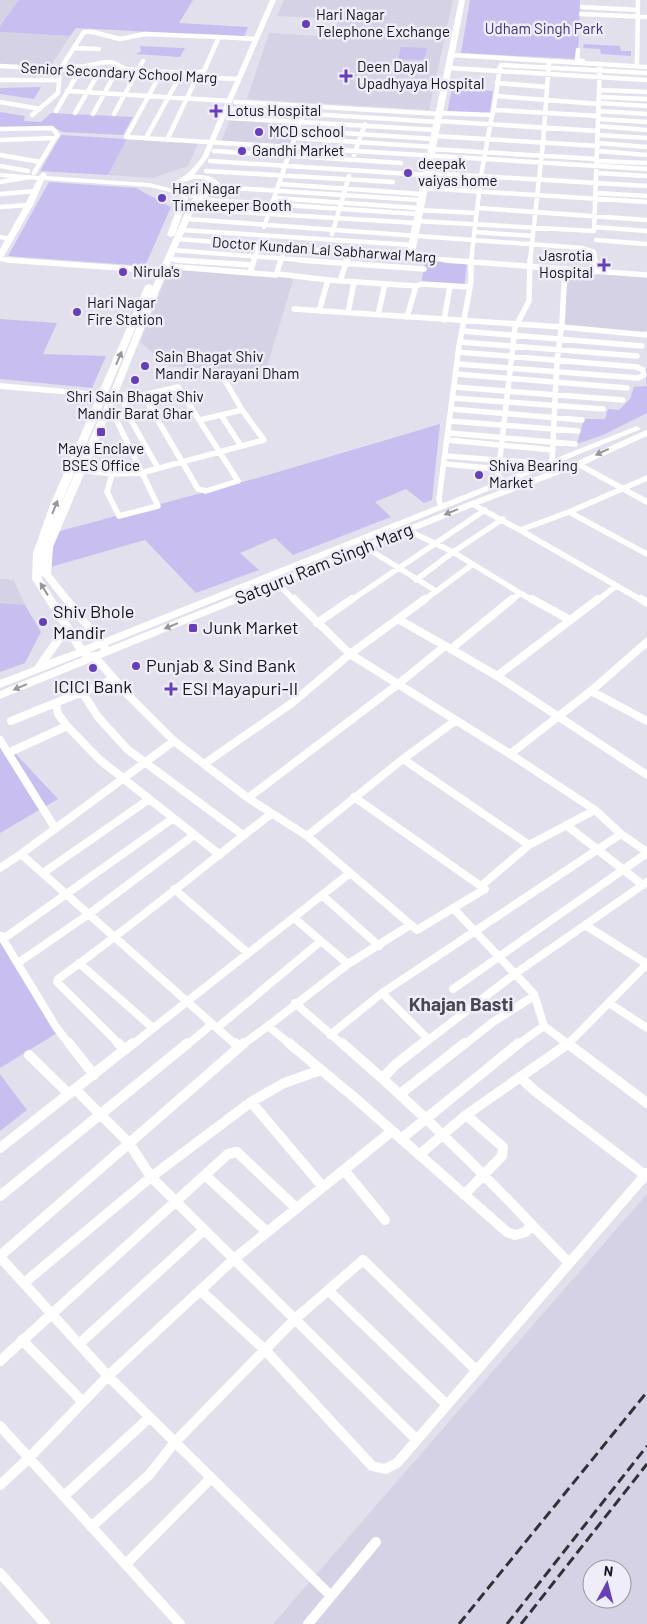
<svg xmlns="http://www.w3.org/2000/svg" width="647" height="1624" font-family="Barlow,sans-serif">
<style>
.built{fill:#d5d2e5;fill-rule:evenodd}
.green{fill:#c8bff0}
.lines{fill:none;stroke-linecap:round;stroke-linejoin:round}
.street-far3{stroke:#fff;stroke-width:4.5}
.street-far2{stroke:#fff;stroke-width:5.5}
.street-far1{stroke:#fff;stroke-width:8}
.street{stroke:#fff;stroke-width:10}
.secondary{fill:#fff;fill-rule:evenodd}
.rail{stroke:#323136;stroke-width:3;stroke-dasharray:10 5;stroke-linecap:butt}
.oneway{fill:#979698}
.poi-dot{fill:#6740b9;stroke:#efedf9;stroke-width:2}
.labels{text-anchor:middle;stroke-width:5;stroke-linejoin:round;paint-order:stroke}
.far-poi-label{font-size:15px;fill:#17161a;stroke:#efedf9;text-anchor:start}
.far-park-label{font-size:15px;fill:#452f79;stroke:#efedf9}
.far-street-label{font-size:15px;fill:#17161a;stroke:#efedf9}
.street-label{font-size:18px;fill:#17161a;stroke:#efedf9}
.poi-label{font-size:18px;fill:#17161a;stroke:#efedf9;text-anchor:start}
.neighbourhood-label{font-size:19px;font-weight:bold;fill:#494851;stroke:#efedf9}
</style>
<rect width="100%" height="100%" fill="#e2e0ec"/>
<path class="built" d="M0,0H19L0,26Z
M284,0H453L429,110L247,99L269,33L333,37L339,19L277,16Z
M0,32L70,36L50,67L0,64Z
M231,118L298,122L290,145L221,141Z
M127,139L198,143L188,166L153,178L108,175Z
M170,268L294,277L265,373L168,366L140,342Z
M567,269L647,277V330L643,332L565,326Z
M0,579L14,580L25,605L0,603Z
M647,1194V1624H273ZM592,1569H622V1599H592Z"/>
<path class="green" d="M19,0H193L179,23L248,27L244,37L76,28L70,36L0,32V26Z
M470,0H580L578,59L461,53Z
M584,44L620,46L621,51H631V56L601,54L600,49L583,48Z
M140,46L182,48H185L180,57L136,54L141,51Z
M401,47L427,48L424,60L398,59Z
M41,87L34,99L0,94V88Z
M452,88L493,91L489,116L447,114Z
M0,112L25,116L24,121L41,122L51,113L133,117L123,135L63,132L51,126L0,128Z
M61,135L127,139L108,175L40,171Z
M49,182L136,188L171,207L145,266L8,256Z
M425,260L467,262L464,289L421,286Z
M0,319L57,323L43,354L106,356L92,388L0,379Z
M645,369H647V413L603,435L577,444L584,419H605L608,409L619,410L630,399L634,387L647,386Z
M440,424L432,500L424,503L406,489L375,502L391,517L293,555L275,538L240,553L259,570L196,593L145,540L47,568L45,556L60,531L261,477Z
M0,603L25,605L41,632L25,663L0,672Z
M0,737L58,799L0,833Z
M0,940L62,1030L0,1068Z
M0,1074L27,1110L0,1131Z"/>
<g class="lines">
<path class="street-far3" d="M582,7L638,10
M581,14L647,17
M84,32H93L120,39L145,34L219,37L204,71L194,73C172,72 149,72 127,69C120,68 116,62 110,62C95,62 76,72 64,63Z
M219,37L256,39
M74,48L99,49
M578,50L577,60L583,61
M452,55L647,67
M501,65L647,73
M0,66L130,73
M637,66L638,0
M450,68L647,80
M138,70L143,61
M160,75L126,137L647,169
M192,77L239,79
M0,80H59
M497,83L547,87
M600,90L647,92
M67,91L229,101
M496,96L599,104
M599,97L647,99
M0,102L40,109
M235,102L440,114
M599,103L647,106
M232,109L438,122
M495,110L599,116
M56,111L80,70
M598,111L647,114
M75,113L100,71
M440,113L492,115L481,176L471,261
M493,113L500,67
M93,114L116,72
M114,114L138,70
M32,115L58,93L60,69L63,65
M228,118L300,122L264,227
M302,119L300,122L436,130
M598,119L647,122
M438,121L598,131
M598,126L647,130
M0,129L52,128L58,135L55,138L0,140
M297,130L434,139
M598,135L647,138
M435,136L598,146
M146,138L180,76
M295,138L433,147
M167,140L197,77
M598,143L647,147
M431,149L597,159
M214,151L401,163
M598,151L647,155
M0,155L40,162
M354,155L365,124
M210,161L425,175
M597,161L647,163
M0,166L28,171
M206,171L393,182
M34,173L55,138
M426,173L647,186
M597,173L647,176
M0,182L29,177
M279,184L421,194
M218,187L420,200
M423,188L647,202
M596,193L647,196
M0,194L36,191
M274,198L418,208
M197,199L417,214
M0,207L29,205
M478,208L647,220
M191,209L416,223
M418,210L477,213
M187,219L582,248L594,252L595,261
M416,221L594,231L600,64
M595,227L647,231
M181,230L412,245
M475,232L533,236
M332,234L349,176
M0,237L11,239
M177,239L462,261
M596,240L647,244
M172,250L315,261
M0,259L24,261
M168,259L193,261
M254,261L260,241
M281,261L285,248
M346,261L347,259
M530,261L543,143L549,61"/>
<path class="street-far2" d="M7,260L163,271
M176,260L252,265
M299,260L424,269
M445,260L647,275
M165,266L276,275L281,260
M594,272L595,260
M250,273L254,260
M278,274L328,280L416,286L422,284L470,287
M340,281L347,260
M294,309L562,327L647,335
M319,311L328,280
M348,313L354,282
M378,315L385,284
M407,317L416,286
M444,320L450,286
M462,331L642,346
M460,342L637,356
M457,364L638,378L644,375L643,370L637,367L458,352
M456,374L627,388
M178,387L238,481L206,491L198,489L143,395Z
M454,387L623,400
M109,395H143
M122,397L128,415L158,468
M452,398L603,409
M451,409L582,420
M221,415L241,446
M200,420L242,410
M450,421L578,431
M449,433L575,444
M448,440L553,450
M446,456L549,464
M552,462L557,361L562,322L565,269
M445,464L499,469
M578,464L647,502
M81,470L112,474L141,473L264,440L242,410L223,377
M112,474L107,492L119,516L158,506L115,417L128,415
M503,482L498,475L515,328L529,301L530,260
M472,504L520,530
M441,507L439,499L459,346L471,282V260
M569,512L647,554
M503,519L453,552L520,593L511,601
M407,530L453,552L416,580
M365,547L436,591
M277,583L295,601
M520,593L534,601
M350,601L485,510
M423,601L473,564
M597,601L616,586
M643,601L520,530L569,512L647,478"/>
<path class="street-far1" d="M294,599L350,654L510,754L591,691
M512,599L451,649L497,676L647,775
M532,599L570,620
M641,599L647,603
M398,619L447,647
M317,623L352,599
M647,642L591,691L647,721
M94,656L129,696L174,741L248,798L307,836L417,930L485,889L354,797
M497,676L598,599
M82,692L98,717L127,749L243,835
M56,703L58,714L67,726L100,760L220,855
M11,721L114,679
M455,721L403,759L529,845L595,810L510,754
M0,740L55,828
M174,741L21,854L236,1045
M8,753L67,726
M204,764L292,703L350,654L425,599
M248,798L397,685L445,646
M595,810L621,834L647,852
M566,825L643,885
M307,836L403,759
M0,868L21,854
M43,873L148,800
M481,886L529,845
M174,889L248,953
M322,895L379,946
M453,908L534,994L544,1026L569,1045
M294,918L348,964
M585,925L647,964
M1,936L56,1027L70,1045
M3,939L172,819
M18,963L89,914L194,835
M79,963L153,1028
M453,989L647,853
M382,993L429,1040
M295,1003L343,1045
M609,1003L647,1028
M268,1026L348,964L410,925
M217,1028L321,941
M330,1035L382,993L621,834
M120,1045L57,982L58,979C131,927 200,869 271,814
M132,1045L350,873
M187,1045L212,1024
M242,1045L268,1026L291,1045
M422,1045L516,973L647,882
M464,1045L493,1022L534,996
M517,1045L544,1026
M567,1045L647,964"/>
<path class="street" d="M69,1043L94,1075
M118,1043L125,1050
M235,1043L239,1047
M289,1043L355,1098L507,1232L515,1235L526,1232L531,1224C471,1160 408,1100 342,1043
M567,1043L647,1103
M29,1055L69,1094
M520,1077L535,1091L645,1175
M383,1078L395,1065L423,1043
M75,1089L129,1143L151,1177L416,1439
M400,1094L465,1043
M251,1102L323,1187
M401,1139L519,1043
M0,1148L133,1043
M419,1155L466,1115L569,1043
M344,1170L385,1220
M205,1175L267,1232
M464,1195L502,1156L503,1147L466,1115
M0,1196L188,1043
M531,1224L569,1263
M0,1256L244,1043
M0,1257L108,1376L331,1596
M24,1283L151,1177L251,1102L284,1083L321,1070
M200,1290L265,1350L372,1466L385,1469L397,1463L647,1173
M328,1290L446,1404
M22,1340L83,1402
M79,1344L204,1230
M0,1361L228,1154L237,1152L296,1208
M0,1426L180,1624
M0,1485L29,1458L108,1376L234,1259L392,1131
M64,1496L150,1417
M91,1527L149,1475L175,1442L295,1319L363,1260L476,1370
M126,1564L211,1478
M0,1573L45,1624
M308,1624L376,1542"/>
<path class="secondary" d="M270,0H276L208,157L194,175C205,174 217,177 222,187C214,195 205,196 197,203L167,271L117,396L53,547L51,574L103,639L634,427L637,426L641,429L108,645L109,647L469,502L575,462L644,431L647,430V436L581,466L475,506L0,699V691L83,657L81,656L0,688V680L34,667L62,627L32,579L33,553L50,505L97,397L0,389V383L99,392L145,286L149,284L153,286L55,518L109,396L159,271L190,202L194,198L188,197L175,235L171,237L167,235L182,195L149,187L44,180L33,205L4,256L0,258V249L25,205L37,180L0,177V173L39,176L43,172L46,174V176L149,183L173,189L176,181C187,175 194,168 202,157ZM203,179L210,182L214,186C204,194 189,197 180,188L181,183L193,179ZM42,575L43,576L95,642L84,646L42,579ZM67,635L76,650L49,660ZM100,648L101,650L92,654L90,652Z
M459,0H465L459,32L414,258L410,260L406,258L412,226Z"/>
<path class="rail" d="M459,1624L647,1392
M507,1624L647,1446
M521,1624L647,1464"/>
</g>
<defs><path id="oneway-solid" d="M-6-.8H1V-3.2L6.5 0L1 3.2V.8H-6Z" transform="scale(1.25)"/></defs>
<g class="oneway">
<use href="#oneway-solid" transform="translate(119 358) rotate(-67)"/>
<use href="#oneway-solid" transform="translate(602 452) rotate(155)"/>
<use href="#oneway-solid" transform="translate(55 507) rotate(-68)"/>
<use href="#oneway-solid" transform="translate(451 512) rotate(158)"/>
<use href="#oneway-solid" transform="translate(44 589) rotate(-122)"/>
<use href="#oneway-solid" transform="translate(171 626) rotate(158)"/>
<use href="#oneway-solid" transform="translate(20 687) rotate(157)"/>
</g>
<g class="poi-dot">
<circle cx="306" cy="24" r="5"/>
<path d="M343.5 68.5h5v5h5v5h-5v5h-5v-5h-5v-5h5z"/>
<path d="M213.5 103.5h5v5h5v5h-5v5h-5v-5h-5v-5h5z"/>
<circle cx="259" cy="132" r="5"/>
<circle cx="242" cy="151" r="5"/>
<circle cx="408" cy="173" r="5"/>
<circle cx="162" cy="198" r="5"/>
<path d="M601.5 257.5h5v5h5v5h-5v5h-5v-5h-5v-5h5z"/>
<circle cx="123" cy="272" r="5"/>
<circle cx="77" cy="312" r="5"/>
<circle cx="145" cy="366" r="5"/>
<circle cx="135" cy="380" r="5"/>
<rect x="96" y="427" width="10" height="10" rx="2.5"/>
<circle cx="479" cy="475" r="5"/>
<circle cx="43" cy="622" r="5"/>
<rect x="188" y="623" width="10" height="10" rx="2.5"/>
<circle cx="136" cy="666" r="5"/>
<circle cx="93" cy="668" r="5"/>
<path d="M168.5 681.5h5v5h5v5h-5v5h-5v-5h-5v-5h5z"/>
</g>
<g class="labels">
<g class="far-poi-label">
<text x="316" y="20">Hari Nagar<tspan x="316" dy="17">Telephone Exchange</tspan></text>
<text x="357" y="72">Deen Dayal<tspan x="357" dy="17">Upadhyaya Hospital</tspan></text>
<text x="227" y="116">Lotus Hospital</text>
<text x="269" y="137">MCD school</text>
<text x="252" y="156">Gandhi Market</text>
<text x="418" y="169">deepak<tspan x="418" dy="17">vaiyas home</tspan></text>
<text x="172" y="194">Hari Nagar<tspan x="172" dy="17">Timekeeper Booth</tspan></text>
<text x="593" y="261" text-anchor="end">Jasrotia<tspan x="593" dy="17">Hospital</tspan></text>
<text x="133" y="277">Nirula's</text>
<text x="87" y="308">Hari Nagar<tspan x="87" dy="17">Fire Station</tspan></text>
<text x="155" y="362">Sain Bhagat Shiv<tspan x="155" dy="17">Mandir Narayani Dham</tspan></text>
<text x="135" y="402" text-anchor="middle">Shri Sain Bhagat Shiv<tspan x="135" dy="17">Mandir Barat Ghar</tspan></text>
<text x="101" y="454" text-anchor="middle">Maya Enclave<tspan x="101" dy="17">BSES Office</tspan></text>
<text x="489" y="471">Shiva Bearing<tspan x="489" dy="17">Market</tspan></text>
</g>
<g class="far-park-label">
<text x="544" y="34">Udham Singh Park</text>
</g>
<g class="far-street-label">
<text transform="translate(119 73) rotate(3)" y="5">Senior Secondary School Marg</text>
<text transform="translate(324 250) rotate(4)" y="5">Doctor Kundan Lal Sabharwal Marg</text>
</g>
<g class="street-label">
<text transform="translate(324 564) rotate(-22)" y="6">Satguru Ram Singh Marg</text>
</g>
<g class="poi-label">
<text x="53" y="618">Shiv Bhole<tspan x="53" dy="21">Mandir</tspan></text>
<text x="203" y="634">Junk Market</text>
<text x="146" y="672">Punjab &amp; Sind Bank</text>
<text x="93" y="693" text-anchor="middle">ICICI Bank</text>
<text x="182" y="695">ESI Mayapuri-II</text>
</g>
<g class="neighbourhood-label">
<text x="461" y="1011">Khajan Basti</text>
</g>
</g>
<g transform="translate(607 1584) rotate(7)"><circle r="24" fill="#efedf9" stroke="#9997a0"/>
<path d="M0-4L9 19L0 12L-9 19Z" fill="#6740b9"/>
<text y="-8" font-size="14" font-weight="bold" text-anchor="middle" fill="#17161a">N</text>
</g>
</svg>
